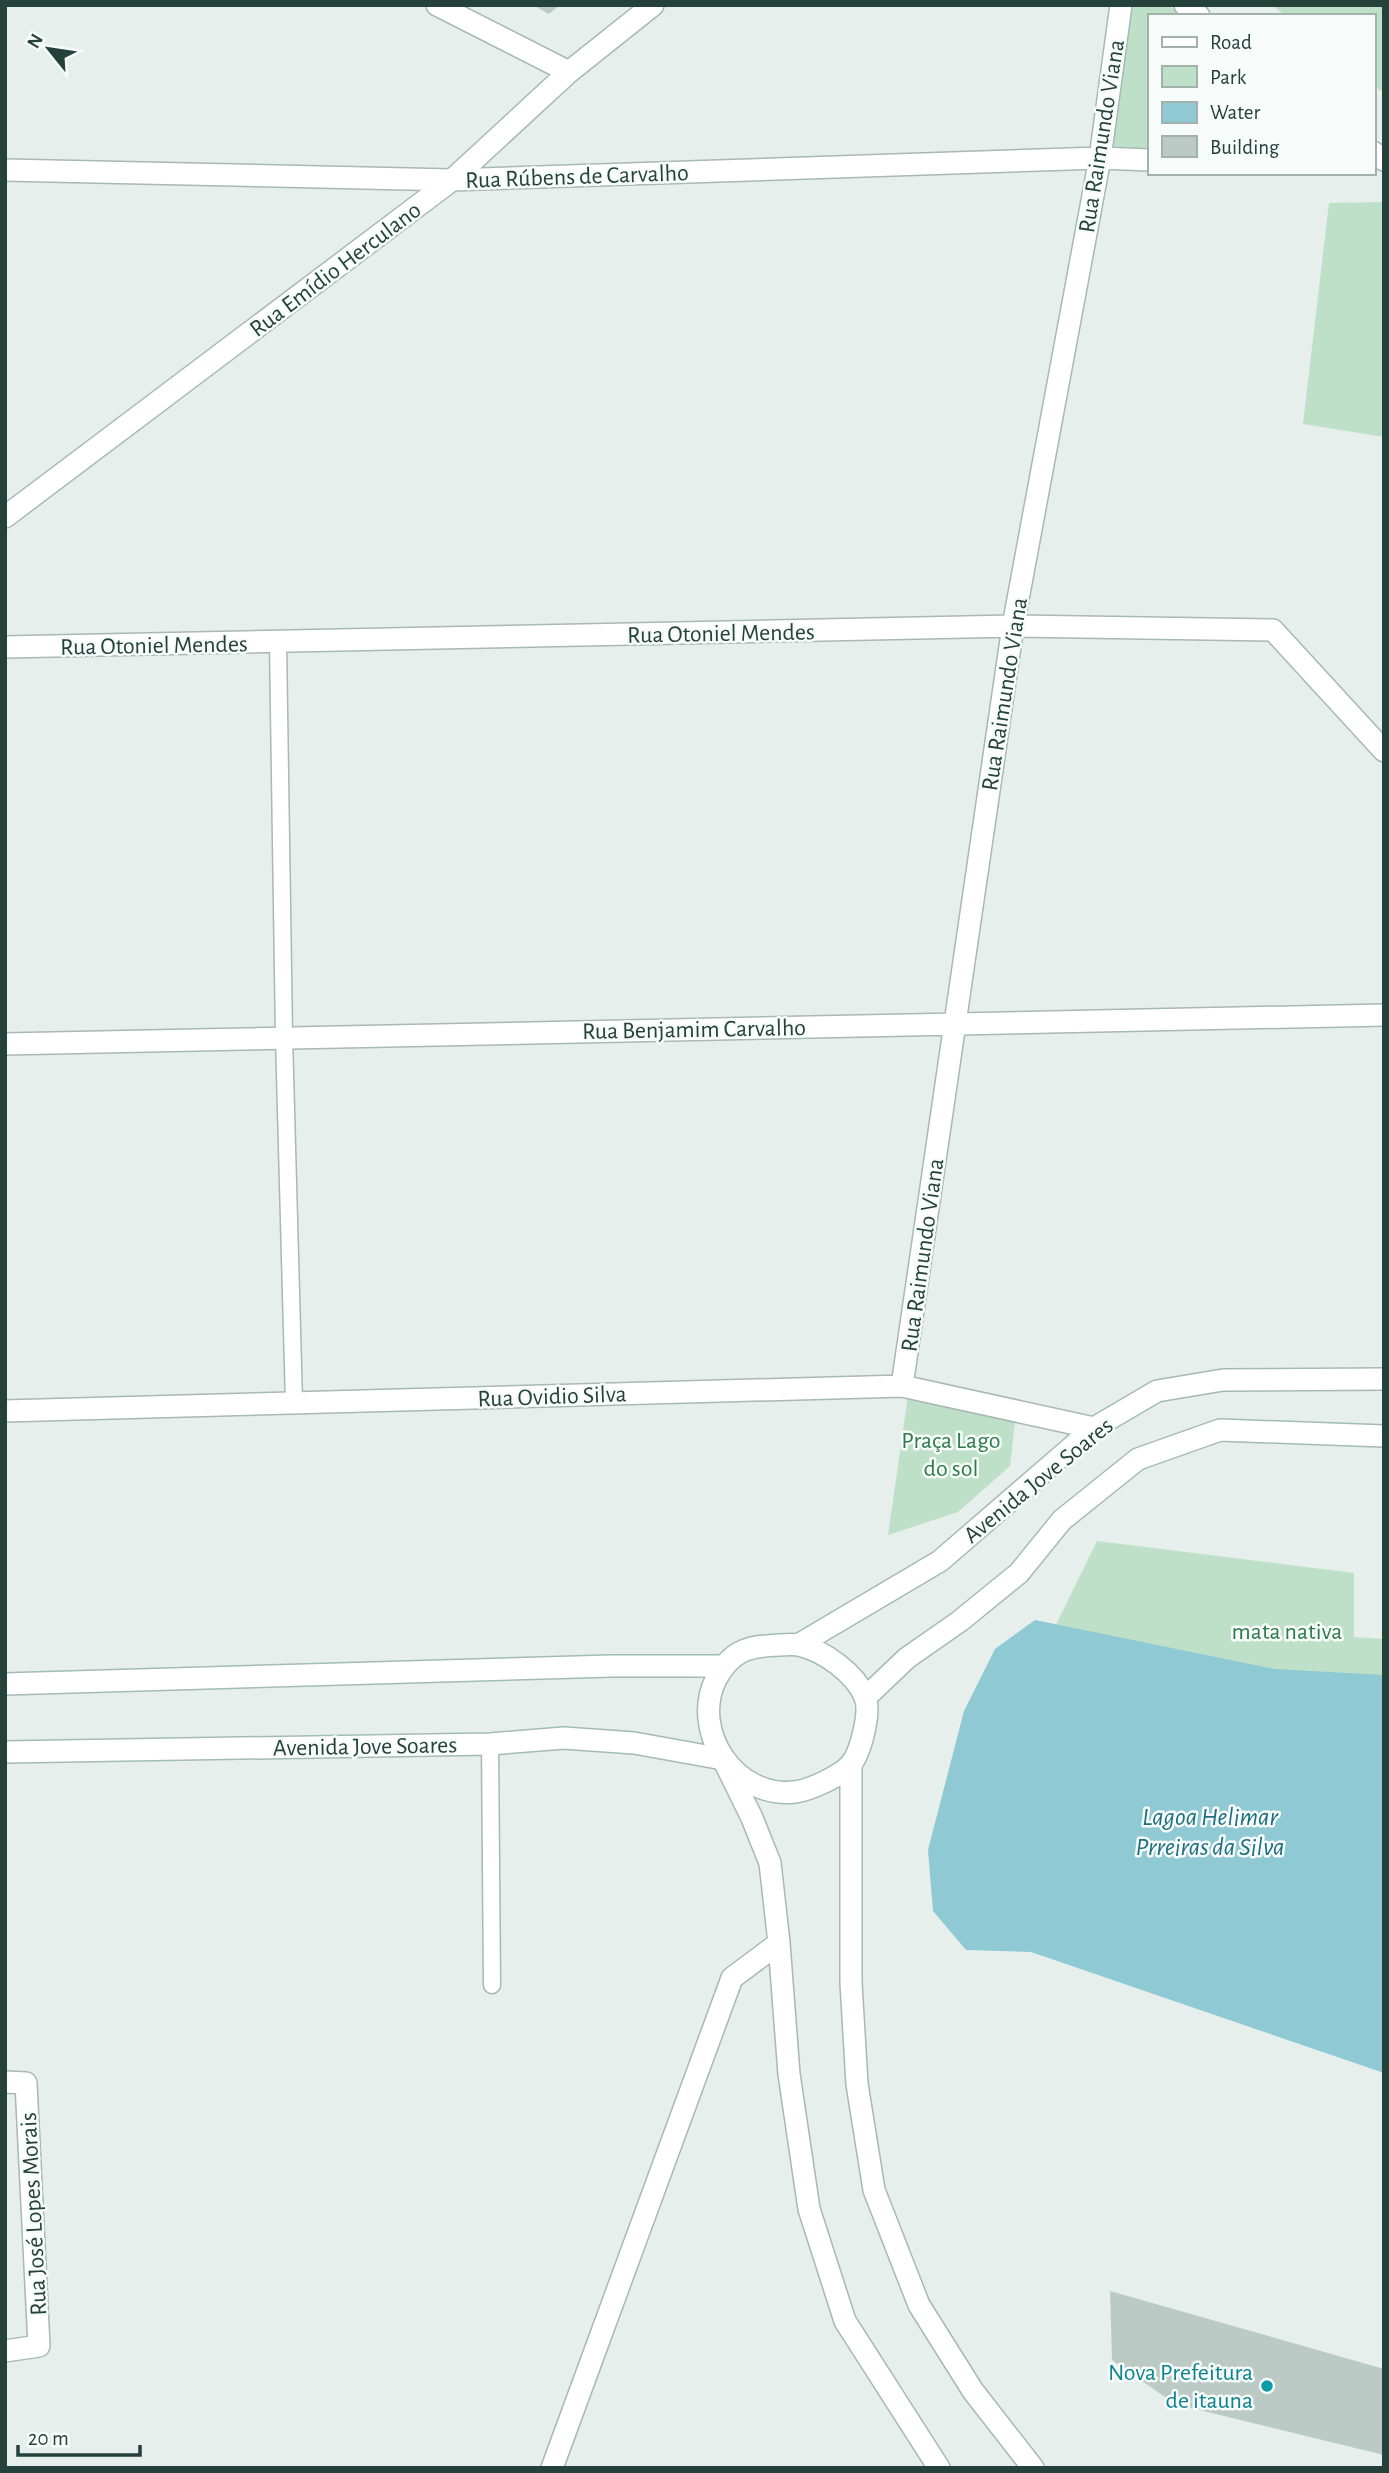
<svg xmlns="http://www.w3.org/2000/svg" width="1389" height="2473" font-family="'Alegreya Sans',sans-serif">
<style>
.green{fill:#bfe0c8}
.water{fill:#8ec9d4}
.building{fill:#bbcac4}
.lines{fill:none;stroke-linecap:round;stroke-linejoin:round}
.service-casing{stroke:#a8b8b2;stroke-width:19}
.minor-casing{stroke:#a8b8b2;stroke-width:24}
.secondary-casing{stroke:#a4bbb3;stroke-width:24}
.service{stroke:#fff;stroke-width:16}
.minor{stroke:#fff;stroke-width:21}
.secondary{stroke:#fff;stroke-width:21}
.culture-dot{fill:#0f9aa8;stroke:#f7fbf9;stroke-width:2.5}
.labels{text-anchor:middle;stroke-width:5;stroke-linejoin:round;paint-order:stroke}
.street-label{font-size:24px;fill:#24423a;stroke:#f7fbf9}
.park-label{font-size:24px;fill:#2d7a4b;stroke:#f7fbf9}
.culture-label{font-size:24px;fill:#0d838f;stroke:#f7fbf9;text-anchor:end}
.water-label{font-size:26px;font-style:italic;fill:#1c6f80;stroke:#f7fbf9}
</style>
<rect width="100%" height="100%" fill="#e6efeb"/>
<path class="green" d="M1130,5H1168L1182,16H1149V151L1109,149Z
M1272,5H1384V93L1373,85V16H1286Z
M1384,202V437L1303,424L1329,203Z
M908,1396L1016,1413L1010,1466L958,1512L888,1535Z
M1097,1541L1354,1573V1637L1384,1639V1726L1050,1637Z"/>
<path class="water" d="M1035,1620L1275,1669L1384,1675V2073L1031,1952L966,1950L933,1911L928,1850L964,1711L995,1649Z"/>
<path class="building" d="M533,5H560L549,14Z
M1110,2291L1384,2369V2455L1175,2404L1112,2360Z"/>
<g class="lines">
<defs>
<path id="service" d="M278,643L284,1037L294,1403
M490,1744L492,1985"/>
<path id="minor" d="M437,5L569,72
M1185,5L1199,16
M1373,152L1384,160
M5,170L452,180L1100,158L1149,160
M5,517L452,180L569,72L653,5
M5,647L1013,626L1273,630L1384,751
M5,1044L1384,1015
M902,1386L1013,626L1100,158L1121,5
M5,1411L902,1386L1094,1428
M724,1761L752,1818L770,1863L779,1943L789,2074L809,2209L845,2321L939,2468
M851,1764V1983L857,2084L874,2190L919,2305L973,2391L1033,2468
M5,2082L26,2083L39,2346L5,2351
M552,2468L732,1978L779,1943"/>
<path id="secondary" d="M778,1645C784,1645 792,1644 799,1645C824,1651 855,1673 865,1697C871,1711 861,1752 851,1764C841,1776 810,1790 795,1792C736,1799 690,1732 716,1679C722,1668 729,1658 741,1652C752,1646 765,1646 778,1645Z
M798,1645L940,1561L1094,1428L1157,1391L1223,1380L1384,1379
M5,1684L611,1666H723
M865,1698L907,1658L960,1621L1019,1573L1062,1520L1138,1459L1220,1430L1384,1436
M5,1752L490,1744L564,1738L634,1743L723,1759"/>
</defs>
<use href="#service" class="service-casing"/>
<use href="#minor" class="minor-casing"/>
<use href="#secondary" class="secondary-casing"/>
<use href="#service" class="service"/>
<use href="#minor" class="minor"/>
<use href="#secondary" class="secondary"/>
</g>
<circle class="culture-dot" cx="1267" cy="2386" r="7"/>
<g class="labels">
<g class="street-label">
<text transform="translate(1101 136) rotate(-81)" y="8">Rua Raimundo Viana</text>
<text transform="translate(577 176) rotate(-2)" y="8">Rua Rúbens de Carvalho</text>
<text transform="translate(335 269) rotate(-37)" y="8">Rua Emídio Herculano</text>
<text transform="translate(721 633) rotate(-1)" y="8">Rua Otoniel Mendes</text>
<text transform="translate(154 645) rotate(-1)" y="8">Rua Otoniel Mendes</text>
<text transform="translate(1004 694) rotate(-81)" y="8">Rua Raimundo Viana</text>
<text transform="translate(694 1029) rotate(-1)" y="8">Rua Benjamim Carvalho</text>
<text transform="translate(922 1255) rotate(-82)" y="8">Rua Raimundo Viana</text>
<text transform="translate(552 1396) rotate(-2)" y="8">Rua Ovidio Silva</text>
<text transform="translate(1038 1480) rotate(-39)" y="8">Avenida Jove Soares</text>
<text transform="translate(365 1746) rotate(-1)" y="8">Avenida Jove Soares</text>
<text transform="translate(33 2214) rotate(-93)" y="8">Rua José Lopes Morais</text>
</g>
<g class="park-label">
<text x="951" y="1448">Praça Lago<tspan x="951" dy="28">do sol</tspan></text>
<text x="1287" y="1639">mata nativa</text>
</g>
<g class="culture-label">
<text x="1253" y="2380">Nova Prefeitura<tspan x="1253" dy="28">de itauna</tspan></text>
</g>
<g class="water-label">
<text x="1210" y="1825">Lagoa Helimar<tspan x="1210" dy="30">Prreiras da Silva</tspan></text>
</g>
</g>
<rect width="1389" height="2473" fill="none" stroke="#24423a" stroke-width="14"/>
<rect x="1148" y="14" width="228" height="161" fill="#f7fbf9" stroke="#a3b1ad" stroke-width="2"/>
<rect x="1162" y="37" width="35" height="10" fill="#ffffff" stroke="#a3b1ad" stroke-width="2"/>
<text x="1210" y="49" font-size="21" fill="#24423a">Road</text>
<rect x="1162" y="66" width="35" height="21" fill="#bfe0c8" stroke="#a3b1ad" stroke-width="2"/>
<text x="1210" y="84" font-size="21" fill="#24423a">Park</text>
<rect x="1162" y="102" width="35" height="21" fill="#8ec9d4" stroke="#a3b1ad" stroke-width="2"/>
<text x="1210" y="119" font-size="21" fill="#24423a">Water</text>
<rect x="1162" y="136" width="35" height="21" fill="#bbcac4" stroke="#a3b1ad" stroke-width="2"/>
<text x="1210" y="154" font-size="21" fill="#24423a">Building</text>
<g transform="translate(49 49) rotate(300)" stroke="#f7fbf9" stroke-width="5" paint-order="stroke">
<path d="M0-5L12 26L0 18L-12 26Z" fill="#24423a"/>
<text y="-10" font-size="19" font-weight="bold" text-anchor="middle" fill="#24423a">N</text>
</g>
<path d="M18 2445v10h122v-10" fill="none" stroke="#24423a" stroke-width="3.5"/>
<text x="28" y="2445" font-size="21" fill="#24423a" stroke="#f7fbf9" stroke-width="5" paint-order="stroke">20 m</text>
</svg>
